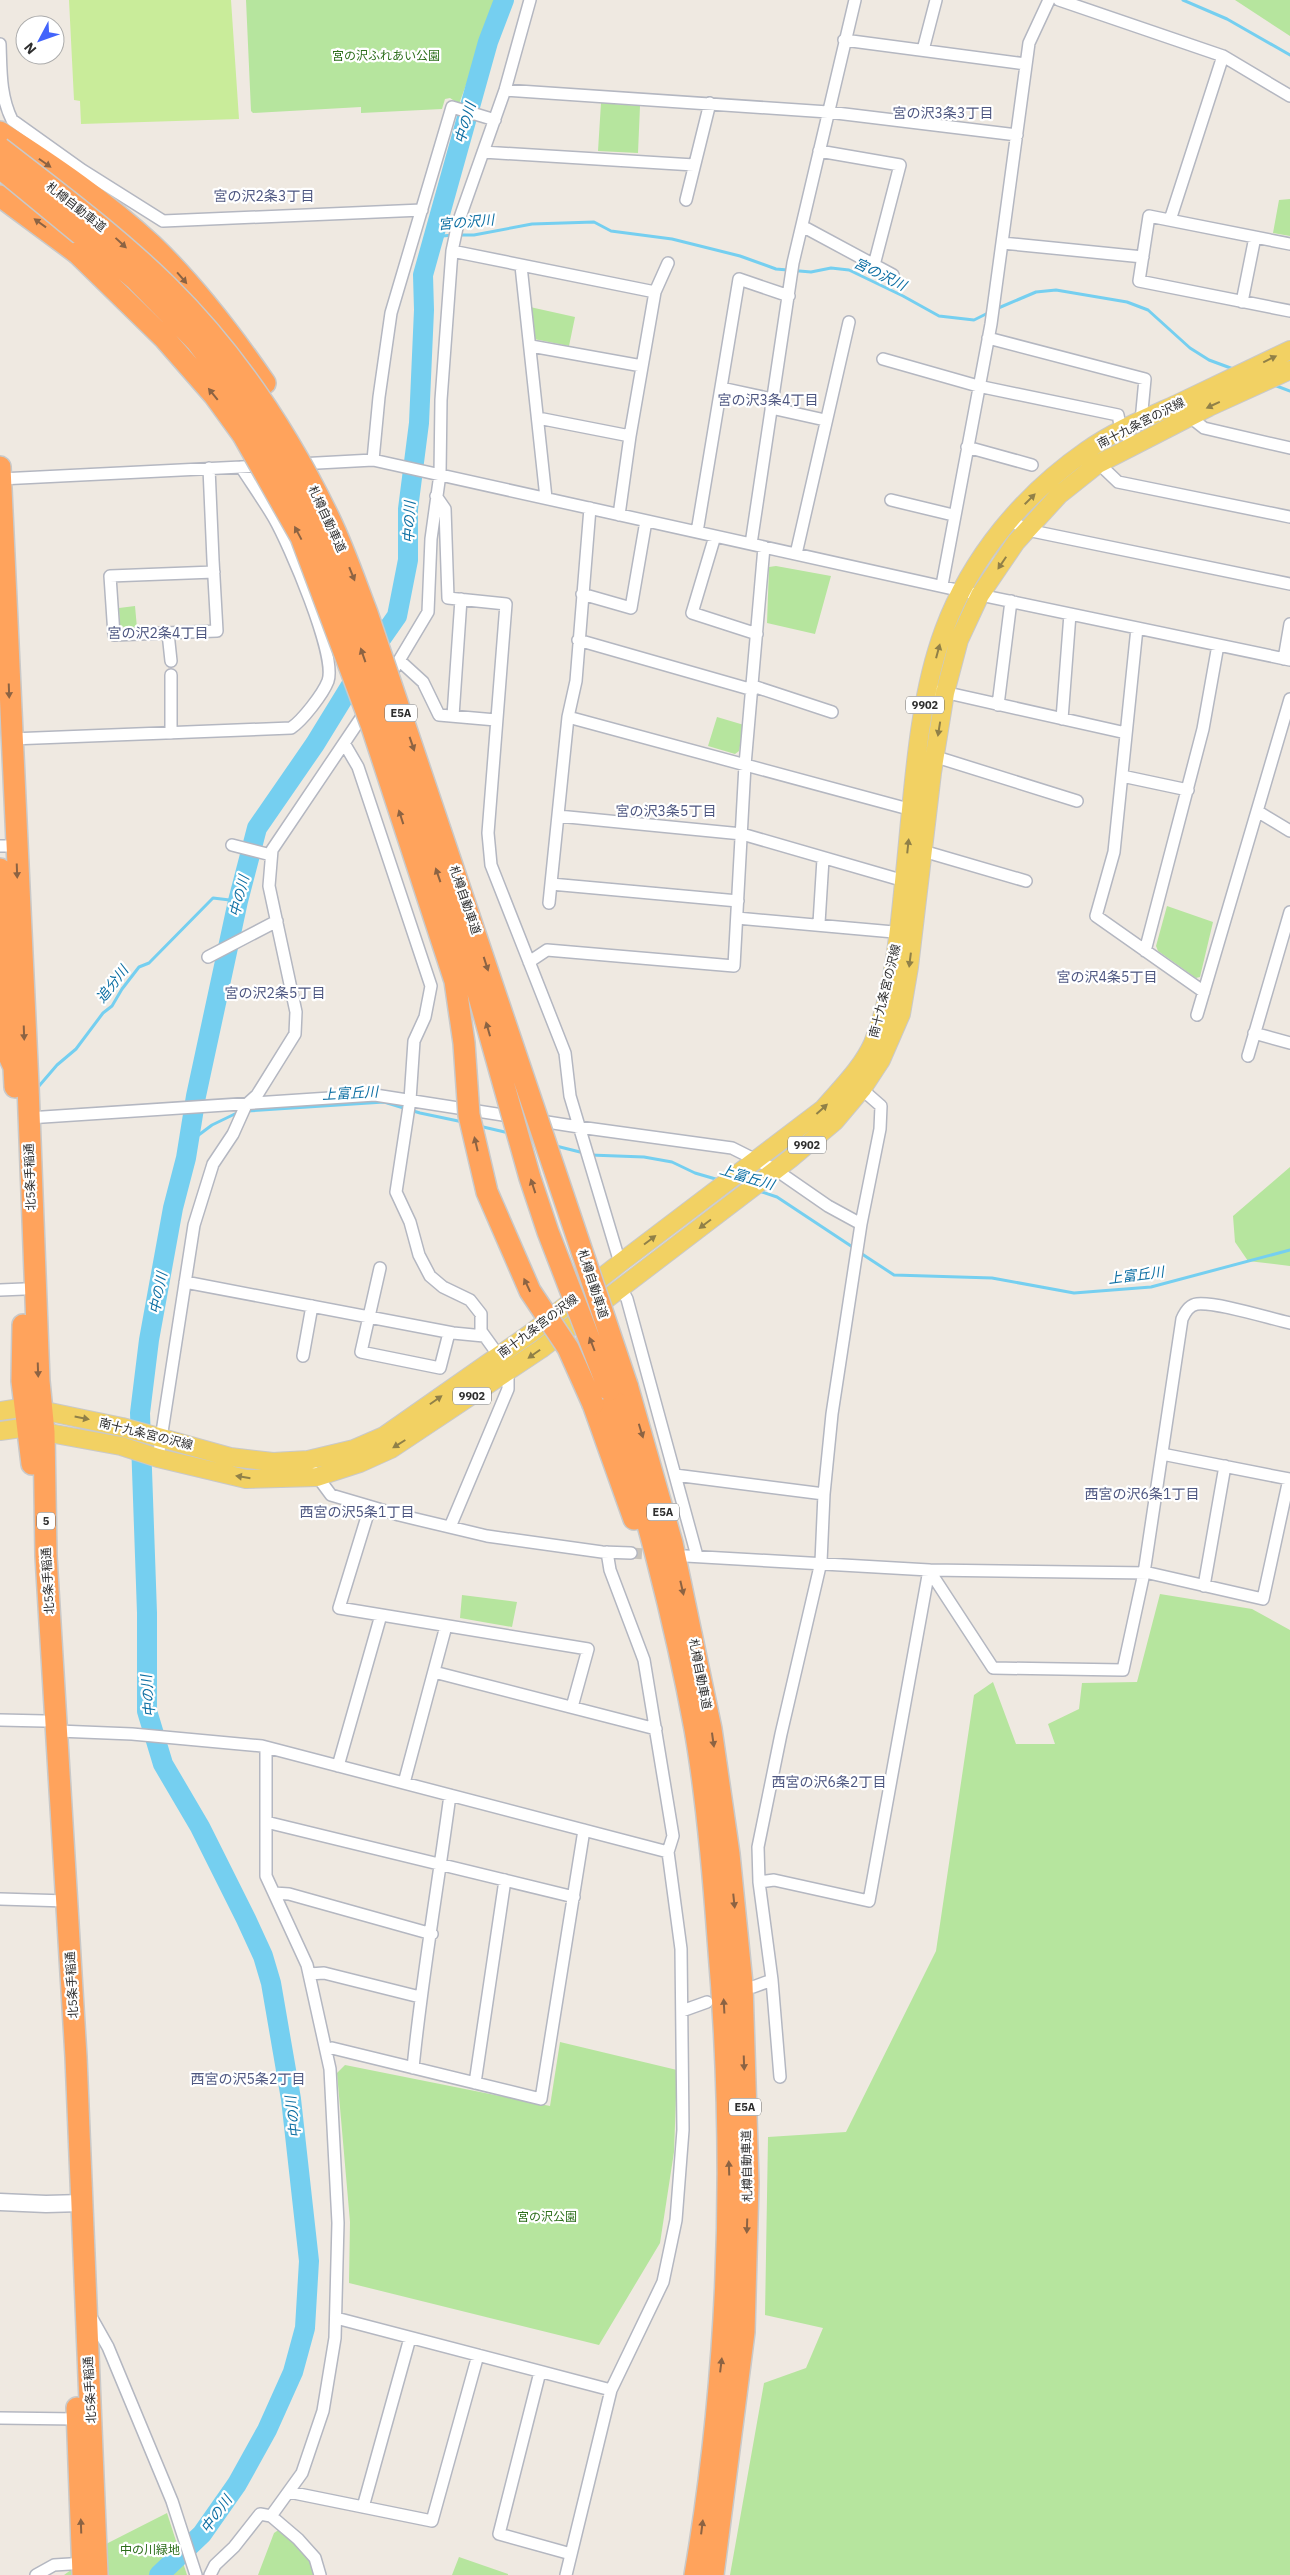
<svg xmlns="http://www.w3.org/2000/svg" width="1290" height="2575" font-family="'IBM Plex Sans','Noto Sans JP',sans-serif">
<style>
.green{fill:#b6e59e}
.pitch{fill:#c9ec9a}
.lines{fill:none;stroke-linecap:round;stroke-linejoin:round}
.stream{stroke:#75cff0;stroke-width:3}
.river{stroke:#75cff0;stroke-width:20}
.street-tunnel{stroke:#c8c4bd;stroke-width:11;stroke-dasharray:11 5.5;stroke-linecap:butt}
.street-casing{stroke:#b4b7c1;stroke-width:14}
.secondary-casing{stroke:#b4b7c1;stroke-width:19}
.primary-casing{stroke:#c9c9c9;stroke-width:20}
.highway-casing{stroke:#c9c9c9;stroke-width:24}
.street{stroke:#fff;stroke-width:11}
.secondary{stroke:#fff;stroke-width:16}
.primary{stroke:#f2d163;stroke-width:18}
.highway{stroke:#ffa35c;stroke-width:21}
.highway-bridge-casing{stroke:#c9c9c9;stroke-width:24;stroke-linecap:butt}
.highway-bridge{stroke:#ffa35c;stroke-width:21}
.oneway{fill:#8c6343}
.oneway2{fill:#908048}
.labels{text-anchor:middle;stroke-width:4.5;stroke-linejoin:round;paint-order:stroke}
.shield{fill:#fff;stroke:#6d6d6d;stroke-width:1}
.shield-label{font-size:11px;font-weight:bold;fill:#2e2e2e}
.park-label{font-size:12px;fill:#2c6e1b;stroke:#fff}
.street-label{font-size:12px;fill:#2e2e2e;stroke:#fff}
.neighbourhood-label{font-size:14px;fill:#4d5680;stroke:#fff}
.water-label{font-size:14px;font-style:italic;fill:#0d6fa3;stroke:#fff}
</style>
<rect width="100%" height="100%" fill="#efe9e1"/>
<path class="green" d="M246,0H494L477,55L459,104L450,98L445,99L442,109L361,113V107L253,113L251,111Z
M1235,0H1290V36Z
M601,103L640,106L638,153L598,151Z
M1290,199V236L1273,233L1279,200Z
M530,307L575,317L569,346L534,339Z
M776,566L831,576L815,634L767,623L769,567Z
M135,606L137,628H125L120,625L119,608Z
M717,717L744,725L739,751L735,754L708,746Z
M1167,906L1213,922L1200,977L1196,978L1158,951L1156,946Z
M1290,1167V1266L1248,1261L1235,1242L1233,1216Z
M1160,1594L1252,1609L1290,1630V2575H730L764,2383L806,2368L823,2328L765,2315L768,2137L846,2132L936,1951L974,1695L993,1682L1016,1744H1055L1048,1724L1079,1709L1082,1683L1137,1682Z
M462,1595L517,1602L512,1627L460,1618Z
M560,2042L677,2070L674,2152L660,2243L599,2345L349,2283L350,2222L337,2073L345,2065L550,2106Z
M167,2513L187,2575H64L108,2543Z
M280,2529L312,2563L316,2575H258L274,2533Z
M459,2557L508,2574V2575H452Z"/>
<path class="pitch" d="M69,0H231L239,119L81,124L80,101L74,100Z"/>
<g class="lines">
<path class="stream" d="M1183,0L1227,19L1290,55
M459,235H474L532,224L594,222L611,231L672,239L740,256L776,269L811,272L831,268L849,270L903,296L939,316L974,320L990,312
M432,237L453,235
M996,309L1036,292L1056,290L1127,302L1148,310L1190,348L1209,360L1236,370
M1274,385L1290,391
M39,1086L57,1065L76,1049L103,1013L112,1006L122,989L139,967L149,963L213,898L238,901
M247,1111L384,1102L420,1113L463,1122
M479,1126L509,1133
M188,1143L212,1125L241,1111
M556,1146L584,1153
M590,1155L644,1157L672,1162L695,1173L719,1180
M759,1191L777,1197L854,1248
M859,1252L894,1275L992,1278L1074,1293L1151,1287L1290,1250"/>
<path class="river" d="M159,2575L202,2534L237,2484L267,2430L293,2372L305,2328L309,2261L291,2099L271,1983L263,1956L246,1919L200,1827L163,1764L147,1711V1613L140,1413L149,1340L173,1208L186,1158L196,1096L238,901L257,828L315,744L369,656L397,616L408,560V509L419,423L424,310L423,275L488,42L504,0"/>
<path class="street-tunnel" d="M631,1553L659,1555"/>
<defs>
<path id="street" d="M1059,0L1223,56L1290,96
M844,40L1026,64
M0,44C1,70 0,96 12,120L82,170L163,221L422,210
M923,50L936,0
M505,90L828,112L1017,135
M819,151L900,165L874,265
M483,152L694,165
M686,200L710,103
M1170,220L1223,56
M802,226L893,275
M1002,243L1143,257
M1290,244L1149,216L1139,281L1290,311
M452,251L655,292
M521,266L546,498
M1242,302L1255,237
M988,338L1145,379L1141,421
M531,346L642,366
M883,359L978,386L1118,415L1121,430L1134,444
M721,388L772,399
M771,408L825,420
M1185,413L1204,428L1290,448
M538,418L630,436
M967,447L1032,465
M1094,459L1118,482L1290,517
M373,460L379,397L391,313L452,107L495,120
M299,464L373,460L980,595L1290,660
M209,468L213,560L217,631L114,635L110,576L214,572
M0,479L263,466
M436,496L445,509L448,598L506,604L488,833L491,865L565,1053L570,1096L620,1263
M891,500L953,515
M619,515L630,436L655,292L668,263
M1010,520L1027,530L1290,584
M697,532L739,279L789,296
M715,536L692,613L757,634
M751,544L793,263L855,0
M796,554L849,322
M942,585L991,324L1029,43L1049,0
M582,594L631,608L646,521
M1137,628L1114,852L1096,916L1204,992
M168,633L171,661
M578,640L753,690
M1284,659L1290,624
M400,661L423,682L439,715L496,720
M171,675V733
M388,679L428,612L431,539L440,474L441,400L452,251L458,223L505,90L530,0
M753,686L832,712
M939,691L1126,733
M998,705L1011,601
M453,716L461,599
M568,717L916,811
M1062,719L1070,614
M11,739L291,728C302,721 323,694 328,681C337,655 289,544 274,518C264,501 252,484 241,467
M344,743L358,767L431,986L425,1017L414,1041L410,1100L396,1192L410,1222L419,1255L430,1276L443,1287L470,1300L481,1314V1331L499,1356
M930,755L1077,801
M1122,776L1188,790
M1257,811L1290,831
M558,816L742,834L908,882
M232,845L271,855
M0,846H16
M923,851L1026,881
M551,884L738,901
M549,903L568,717L576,681L590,508
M737,918L905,933
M819,923L823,859
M1145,951L1203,729L1218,645
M208,957L277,921
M529,962L547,950L734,966L745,765L764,547
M1197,1015L1290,699
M1254,1033L1290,1043
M1248,1056L1290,912
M28,1118L375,1095L579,1127L732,1148L776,1170L828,1206L861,1224
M380,1268L361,1352L440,1368L449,1333
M185,1282L453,1333L484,1336
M621,1288L627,1299L697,1556
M0,1290L24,1289
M303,1356L312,1306
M158,1458L194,1225L213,1164L233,1134L246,1105L257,1095L295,1034L296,1012L269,886L272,850L367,709
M314,1472L331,1495L399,1515L487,1536L602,1552L631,1553
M675,1475L824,1494
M370,1507L339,1608L588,1649L572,1707
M450,1527L508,1389V1372
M686,1556L929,1570L1149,1573L1263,1599L1289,1479L1162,1454
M929,1570L993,1668L1123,1670L1144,1573L1182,1319C1185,1312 1189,1305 1197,1304C1218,1302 1268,1318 1290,1323
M1204,1586L1225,1466
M434,1672L656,1729
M0,1720L44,1721
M58,1731L132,1734L262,1746L668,1852
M266,1748V1876L307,1965L330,2069L338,2223L335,2338L323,2411L302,2473L271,2516
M338,1766L381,1615
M404,1783L446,1626
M266,1822L574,1897
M759,1882L774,1880L869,1901L929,1570
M274,1893L289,1894L432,1934
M0,1899L67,1901
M309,1974L324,1973L420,1997
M753,1987L772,1980
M682,2011L707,2002
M326,2051L332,2048L541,2099L584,1830
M413,2068C422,1976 438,1886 450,1795
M780,2077L772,1980L759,1882L758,1847L781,1734L821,1562L824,1494L832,1414L861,1224L880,1129L881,1106L857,1085
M475,2083L505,1880
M90,2315L108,2347L172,2501L196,2575
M336,2318L611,2390
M540,2372L499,2534L571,2554
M0,2418L77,2419
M289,2492L432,2521L478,2355
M363,2507L410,2338
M36,2575L54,2565L86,2563
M210,2575L215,2565L234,2547L260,2514L271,2516L298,2539L315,2558L320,2575
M566,2575L611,2390L663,2282L676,2220L683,2130L681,1949L668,1852L673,1836L644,1660L610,1570L607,1552"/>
<path id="secondary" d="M0,2202L46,2204L82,2203"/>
<path id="primary" d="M0,1411L26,1407L122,1427L230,1457L273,1462L308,1460L354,1449L384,1436L531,1333L620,1263L823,1109C840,1089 862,1068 873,1043C893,994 899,935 904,882C913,802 916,705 944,630C971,557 1023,495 1086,451C1114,431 1146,418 1177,404C1215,386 1252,368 1290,350
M0,1431L28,1427L44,1432L121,1446L158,1458L246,1479L317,1477L360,1463L391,1449L541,1349L790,1159L835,1121L862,1089L881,1060L901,1014L909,967L932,773L945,693L959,640L980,595L1016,542L1059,495L1098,464L1209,407L1290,370"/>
<path id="highway" d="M0,132C53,166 106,202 152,245C194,285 232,335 265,383
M0,196L77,253
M0,467L28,1086L39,1381L44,1432L46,1556L76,2057L97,2575
M0,869L8,1054L14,1067L15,1087
M23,1325L22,1381L32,1464
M627,1385L672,1543L711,1729L729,1854L742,1984L748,2182L744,2332L713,2575
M609,1390C643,1502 674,1614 695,1729C707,1798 713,1868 718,1938C736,2151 731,2365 695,2575
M593,1404L634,1519
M77,2408L83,2575"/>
</defs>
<use href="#street" class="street-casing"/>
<use href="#secondary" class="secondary-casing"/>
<use href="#primary" class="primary-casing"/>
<use href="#highway" class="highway-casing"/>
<use href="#street" class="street"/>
<use href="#secondary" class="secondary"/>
<use href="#primary" class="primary"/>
<use href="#highway" class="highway"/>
<defs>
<path id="highway-bridge" d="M0,148C57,192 115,235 167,286C234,352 288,433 329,518C344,549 355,582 367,613L627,1385
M0,168L135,279L197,342L249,412L279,461L306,512L332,567L360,645L476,986L530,1178L548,1232L609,1390
M77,253L165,339L214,395L243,435L301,537L371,724L455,981L464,1043L469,1115L487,1192L530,1291L568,1348L593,1404"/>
</defs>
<use href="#highway-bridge" class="highway-bridge-casing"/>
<use href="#highway-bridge" class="highway-bridge"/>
</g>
<defs><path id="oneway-solid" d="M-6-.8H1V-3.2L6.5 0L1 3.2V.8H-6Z" transform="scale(1.25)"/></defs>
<g class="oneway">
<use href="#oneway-solid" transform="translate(45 163) rotate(35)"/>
<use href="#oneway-solid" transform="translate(40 223) rotate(-144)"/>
<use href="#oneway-solid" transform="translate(121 243) rotate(43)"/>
<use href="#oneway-solid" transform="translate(182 278) rotate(49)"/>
<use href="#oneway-solid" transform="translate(213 394) rotate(-129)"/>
<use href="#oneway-solid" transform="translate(298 533) rotate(-118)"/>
<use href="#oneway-solid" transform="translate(352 574) rotate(68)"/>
<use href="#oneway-solid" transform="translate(363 655) rotate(-109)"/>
<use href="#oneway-solid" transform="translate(9 691) rotate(88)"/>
<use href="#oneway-solid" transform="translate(412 744) rotate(71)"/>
<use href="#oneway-solid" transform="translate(401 817) rotate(-108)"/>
<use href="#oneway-solid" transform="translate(17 871) rotate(88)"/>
<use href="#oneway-solid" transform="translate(438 875) rotate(-109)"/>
<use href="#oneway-solid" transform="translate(486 964) rotate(72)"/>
<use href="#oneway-solid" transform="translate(488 1029) rotate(-106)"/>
<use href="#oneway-solid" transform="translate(24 1033) rotate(88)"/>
<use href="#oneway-solid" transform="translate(476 1144) rotate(-103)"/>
<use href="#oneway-solid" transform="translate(533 1186) rotate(-108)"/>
<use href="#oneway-solid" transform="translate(527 1285) rotate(-115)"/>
<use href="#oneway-solid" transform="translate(592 1344) rotate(-111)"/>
<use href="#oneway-solid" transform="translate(38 1370) rotate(88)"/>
<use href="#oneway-solid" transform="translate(641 1431) rotate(73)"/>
<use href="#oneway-solid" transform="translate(682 1588) rotate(77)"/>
<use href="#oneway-solid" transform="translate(713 1740) rotate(82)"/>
<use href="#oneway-solid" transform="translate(734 1901) rotate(84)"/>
<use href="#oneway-solid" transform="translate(724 2006) rotate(-93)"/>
<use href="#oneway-solid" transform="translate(744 2063) rotate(88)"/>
<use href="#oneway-solid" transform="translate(729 2168) rotate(-92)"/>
<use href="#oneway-solid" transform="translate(747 2226) rotate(92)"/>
<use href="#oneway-solid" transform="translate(721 2365) rotate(-83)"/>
<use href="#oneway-solid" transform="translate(81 2526) rotate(-92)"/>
<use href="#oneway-solid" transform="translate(702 2527) rotate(-83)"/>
</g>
<g class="oneway2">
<use href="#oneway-solid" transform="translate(1270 359) rotate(-26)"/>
<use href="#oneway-solid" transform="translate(1213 405) rotate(155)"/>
<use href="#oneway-solid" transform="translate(1030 499) rotate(-45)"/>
<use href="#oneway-solid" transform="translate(1002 563) rotate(124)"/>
<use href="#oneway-solid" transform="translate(938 651) rotate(-75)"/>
<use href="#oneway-solid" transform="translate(939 729) rotate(99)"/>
<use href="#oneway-solid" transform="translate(908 846) rotate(-84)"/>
<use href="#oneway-solid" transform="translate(910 960) rotate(97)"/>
<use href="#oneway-solid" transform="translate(822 1109) rotate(-42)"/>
<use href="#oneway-solid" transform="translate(705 1224) rotate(143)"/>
<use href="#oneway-solid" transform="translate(650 1240) rotate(-37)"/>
<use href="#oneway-solid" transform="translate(534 1354) rotate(145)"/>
<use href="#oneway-solid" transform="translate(436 1400) rotate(-35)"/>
<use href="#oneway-solid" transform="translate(82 1418) rotate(11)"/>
<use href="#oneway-solid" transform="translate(399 1444) rotate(148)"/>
<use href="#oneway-solid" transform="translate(243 1477) rotate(-171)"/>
</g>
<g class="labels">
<g class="shield">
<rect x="906" y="696.5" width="38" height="17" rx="4"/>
<rect x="385" y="704.5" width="32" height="17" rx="4"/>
<rect x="788" y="1136.5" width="38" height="17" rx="4"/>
<rect x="453" y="1387.5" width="38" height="17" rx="4"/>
<rect x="647" y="1503.5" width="32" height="17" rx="4"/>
<rect x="37" y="1512.5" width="18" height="17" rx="4"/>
<rect x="729" y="2098.5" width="32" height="17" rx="4"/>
</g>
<g class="shield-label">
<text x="925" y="709">9902</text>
<text x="401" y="717">E5A</text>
<text x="807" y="1149">9902</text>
<text x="472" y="1400">9902</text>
<text x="663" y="1516">E5A</text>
<text x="46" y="1525">5</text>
<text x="745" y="2111">E5A</text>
</g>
<g class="park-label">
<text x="386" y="60">宮の沢ふれあい公園</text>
<text x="547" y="2221">宮の沢公園</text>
<text x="150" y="2554">中の川緑地</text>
</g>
<g class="street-label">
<text transform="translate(76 207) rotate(38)" y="4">札樽自動車道</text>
<text transform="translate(1141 423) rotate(-27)" y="4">南十九条宮の沢線</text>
<text transform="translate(327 519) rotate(65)" y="4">札樽自動車道</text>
<text transform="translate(465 900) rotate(71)" y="4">札樽自動車道</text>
<text transform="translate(885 991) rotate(-76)" y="4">南十九条宮の沢線</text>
<text transform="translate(30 1177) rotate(-92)" y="4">北5条手稲通</text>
<text transform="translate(593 1284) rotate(72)" y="4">札樽自動車道</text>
<text transform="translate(538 1326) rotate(-37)" y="4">南十九条宮の沢線</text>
<text transform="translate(146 1434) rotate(14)" y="4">南十九条宮の沢線</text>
<text transform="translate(48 1581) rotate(-93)" y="4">北5条手稲通</text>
<text transform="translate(700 1674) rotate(79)" y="4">札樽自動車道</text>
<text transform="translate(72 1985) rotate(-93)" y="4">北5条手稲通</text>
<text transform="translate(747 2166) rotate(-91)" y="4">札樽自動車道</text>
<text transform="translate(90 2390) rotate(-93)" y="4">北5条手稲通</text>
</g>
<g class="neighbourhood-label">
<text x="943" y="118">宮の沢3条3丁目</text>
<text x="264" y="201">宮の沢2条3丁目</text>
<text x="768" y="405">宮の沢3条4丁目</text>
<text x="158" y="638">宮の沢2条4丁目</text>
<text x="666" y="816">宮の沢3条5丁目</text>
<text x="1107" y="982">宮の沢4条5丁目</text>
<text x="275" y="998">宮の沢2条5丁目</text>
<text x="1142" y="1499">西宮の沢6条1丁目</text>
<text x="357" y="1517">西宮の沢5条1丁目</text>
<text x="829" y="1787">西宮の沢6条2丁目</text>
<text x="248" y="2084">西宮の沢5条2丁目</text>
</g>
<g class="water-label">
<text transform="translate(465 123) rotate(-74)" y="5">中の川</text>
<text transform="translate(466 222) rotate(-5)" y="5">宮の沢川</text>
<text transform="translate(880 274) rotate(26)" y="5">宮の沢川</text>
<text transform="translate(409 522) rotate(-88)" y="5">中の川</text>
<text transform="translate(239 896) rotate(-76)" y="5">中の川</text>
<text transform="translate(112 984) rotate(-52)" y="5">追分川</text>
<text transform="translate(350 1093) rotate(-3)" y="5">上富丘川</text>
<text transform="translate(747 1177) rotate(17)" y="5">上富丘川</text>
<text transform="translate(1136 1275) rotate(-7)" y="5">上富丘川</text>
<text transform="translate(158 1293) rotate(-79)" y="5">中の川</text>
<text transform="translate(148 1696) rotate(-95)" y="5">中の川</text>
<text transform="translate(293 2117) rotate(-97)" y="5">中の川</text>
<text transform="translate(216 2514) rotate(-54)" y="5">中の川</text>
</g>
</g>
<g transform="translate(40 40) rotate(229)"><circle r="24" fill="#ffffff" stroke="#ababab"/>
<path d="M0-4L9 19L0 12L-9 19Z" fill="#4264fb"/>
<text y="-8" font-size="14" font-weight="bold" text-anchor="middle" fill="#2e2e2e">N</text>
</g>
</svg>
